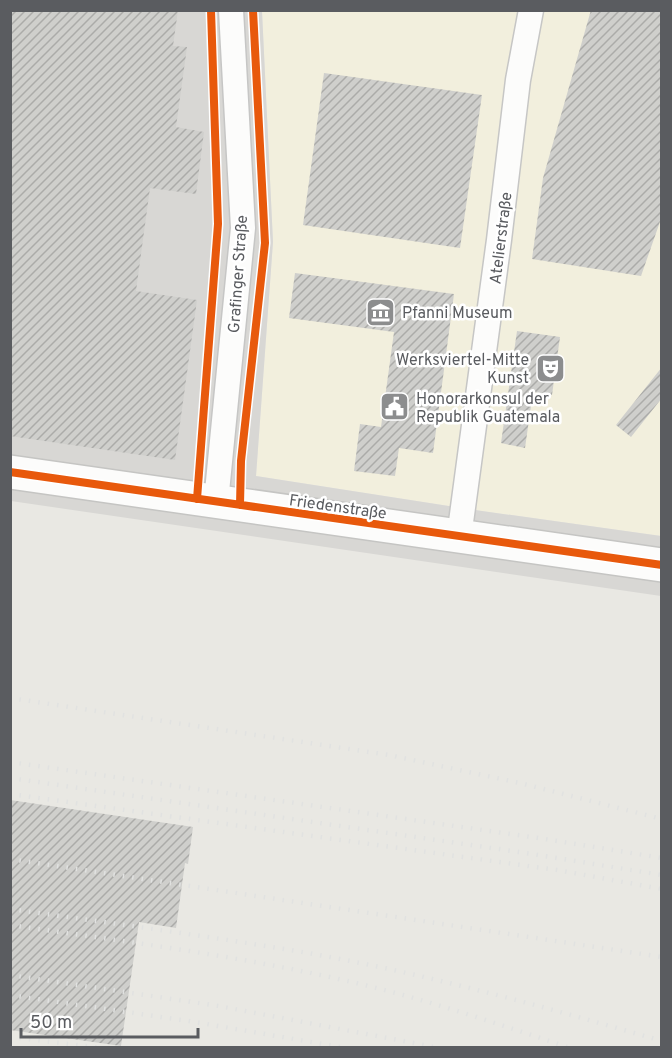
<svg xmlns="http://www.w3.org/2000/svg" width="672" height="1058" font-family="Overpass,sans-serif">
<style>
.commercial{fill:#f2efdd}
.industrial{fill:#d8d7d4}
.building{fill:url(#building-hatch)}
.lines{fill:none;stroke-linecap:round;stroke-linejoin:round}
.street-casing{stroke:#c6c6c5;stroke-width:27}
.secondary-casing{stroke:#c5c5c3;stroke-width:36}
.street{stroke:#fcfcfb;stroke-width:24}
.secondary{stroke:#fcfcfb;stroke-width:33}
.rail{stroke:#e1e2e1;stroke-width:4.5;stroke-dasharray:1.5 8;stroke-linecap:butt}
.cycleway-casing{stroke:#fff;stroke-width:11}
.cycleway{stroke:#e8590c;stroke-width:8}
.labels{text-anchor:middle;stroke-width:5;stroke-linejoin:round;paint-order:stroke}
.street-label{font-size:16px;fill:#5a5c60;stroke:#fff}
.poi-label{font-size:16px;fill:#5a5c60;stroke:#fff;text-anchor:start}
</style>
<defs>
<pattern id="building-hatch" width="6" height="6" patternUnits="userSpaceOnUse" patternTransform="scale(1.5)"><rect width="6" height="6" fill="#cfcfcc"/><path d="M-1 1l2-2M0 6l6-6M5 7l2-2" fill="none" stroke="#ababa9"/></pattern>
</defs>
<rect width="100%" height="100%" fill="#e9e8e3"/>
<path class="commercial" d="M262,11H661V536L468,509L256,476L273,242Z"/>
<path class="industrial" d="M10,11H262L273,242L256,476L468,509L661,536V596L11,501Z"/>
<path class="building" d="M10,10H178L173,46L187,47L176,127L204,132L196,194L150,188L136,291L197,300L175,460L10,436Z
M591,10H662V216L641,276L532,259L543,178Z
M324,73L482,95L460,248L303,225Z
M295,273L454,294L433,453L399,448L395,476L354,471L360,424L381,427L394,332L289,318Z
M517,331L560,337L552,395L533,392L525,448L501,443Z
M662,367V398L631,437L616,425Z
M10,800L193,827L188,864L185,863L176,928L139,922L121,1046L10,1030Z"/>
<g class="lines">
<defs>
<path id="street" d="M216,502L243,228L231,10
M459,537L499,240L518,80L531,10"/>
<path id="secondary" d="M10,472L662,565"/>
</defs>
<use href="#street" class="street-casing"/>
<use href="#secondary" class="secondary-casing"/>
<use href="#street" class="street"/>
<use href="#secondary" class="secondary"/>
<path class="rail" d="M10,698L389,755L520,783L662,819
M10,762L545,839L662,858
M10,778L519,852L662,875
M10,794L557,870L662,889
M10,859L662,957
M10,909C110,923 209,936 308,953C427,974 545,1007 662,1041
M10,925C122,941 233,955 343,980C420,997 495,1023 570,1048
M10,975L219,1006L440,1048
M10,995L195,1022L346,1048
M10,1037L102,1048"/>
<defs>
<path id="cycleway" d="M10,472L662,565
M197,499L218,224L211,10
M240,505L241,461L265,243L253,10"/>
</defs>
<use href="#cycleway" class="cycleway-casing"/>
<use href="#cycleway" class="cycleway"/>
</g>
<defs>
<symbol id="museum-square" viewBox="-11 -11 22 22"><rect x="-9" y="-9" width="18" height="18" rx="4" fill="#8c8d8e" stroke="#fff"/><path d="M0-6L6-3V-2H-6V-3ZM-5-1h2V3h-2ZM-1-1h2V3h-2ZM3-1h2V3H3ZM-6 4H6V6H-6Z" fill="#fff"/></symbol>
<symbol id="theatre-square" viewBox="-11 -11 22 22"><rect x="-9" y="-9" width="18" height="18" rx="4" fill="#8c8d8e" stroke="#fff"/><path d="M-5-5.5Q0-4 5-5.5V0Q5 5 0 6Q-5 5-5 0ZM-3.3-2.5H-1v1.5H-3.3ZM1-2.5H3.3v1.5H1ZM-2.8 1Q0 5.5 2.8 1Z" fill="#fff"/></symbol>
<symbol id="civic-square" viewBox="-11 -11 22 22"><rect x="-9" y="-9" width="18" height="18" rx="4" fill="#8c8d8e" stroke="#fff"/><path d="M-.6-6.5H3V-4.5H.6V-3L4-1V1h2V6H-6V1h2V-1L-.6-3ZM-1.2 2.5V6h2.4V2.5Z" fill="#fff"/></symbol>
</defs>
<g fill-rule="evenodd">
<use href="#museum-square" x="364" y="296" width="33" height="33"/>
<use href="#theatre-square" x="534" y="352" width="33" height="33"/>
<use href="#civic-square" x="378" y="390" width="33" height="33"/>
</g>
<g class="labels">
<g class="street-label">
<text transform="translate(500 238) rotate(-83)" y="6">Atelierstraße</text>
<text transform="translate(237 274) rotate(-86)" y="6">Grafinger Straße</text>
<text transform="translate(338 506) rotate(8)" y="6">Friedenstraße</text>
</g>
<g class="poi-label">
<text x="402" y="318">Pfanni Museum</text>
<text x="529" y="365" text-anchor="end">Werksviertel-Mitte<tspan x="529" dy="18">Kunst</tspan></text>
<text x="416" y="404">Honorarkonsul der<tspan x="416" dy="18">Republik Guatemala</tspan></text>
</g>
</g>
<rect width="672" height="1058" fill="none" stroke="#5a5c60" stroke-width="24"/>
<path d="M21 1028v9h177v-9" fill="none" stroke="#5a5c60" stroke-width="3"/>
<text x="30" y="1028" font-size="18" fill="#5a5c60" stroke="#ffffff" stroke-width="4.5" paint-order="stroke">50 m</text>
</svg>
